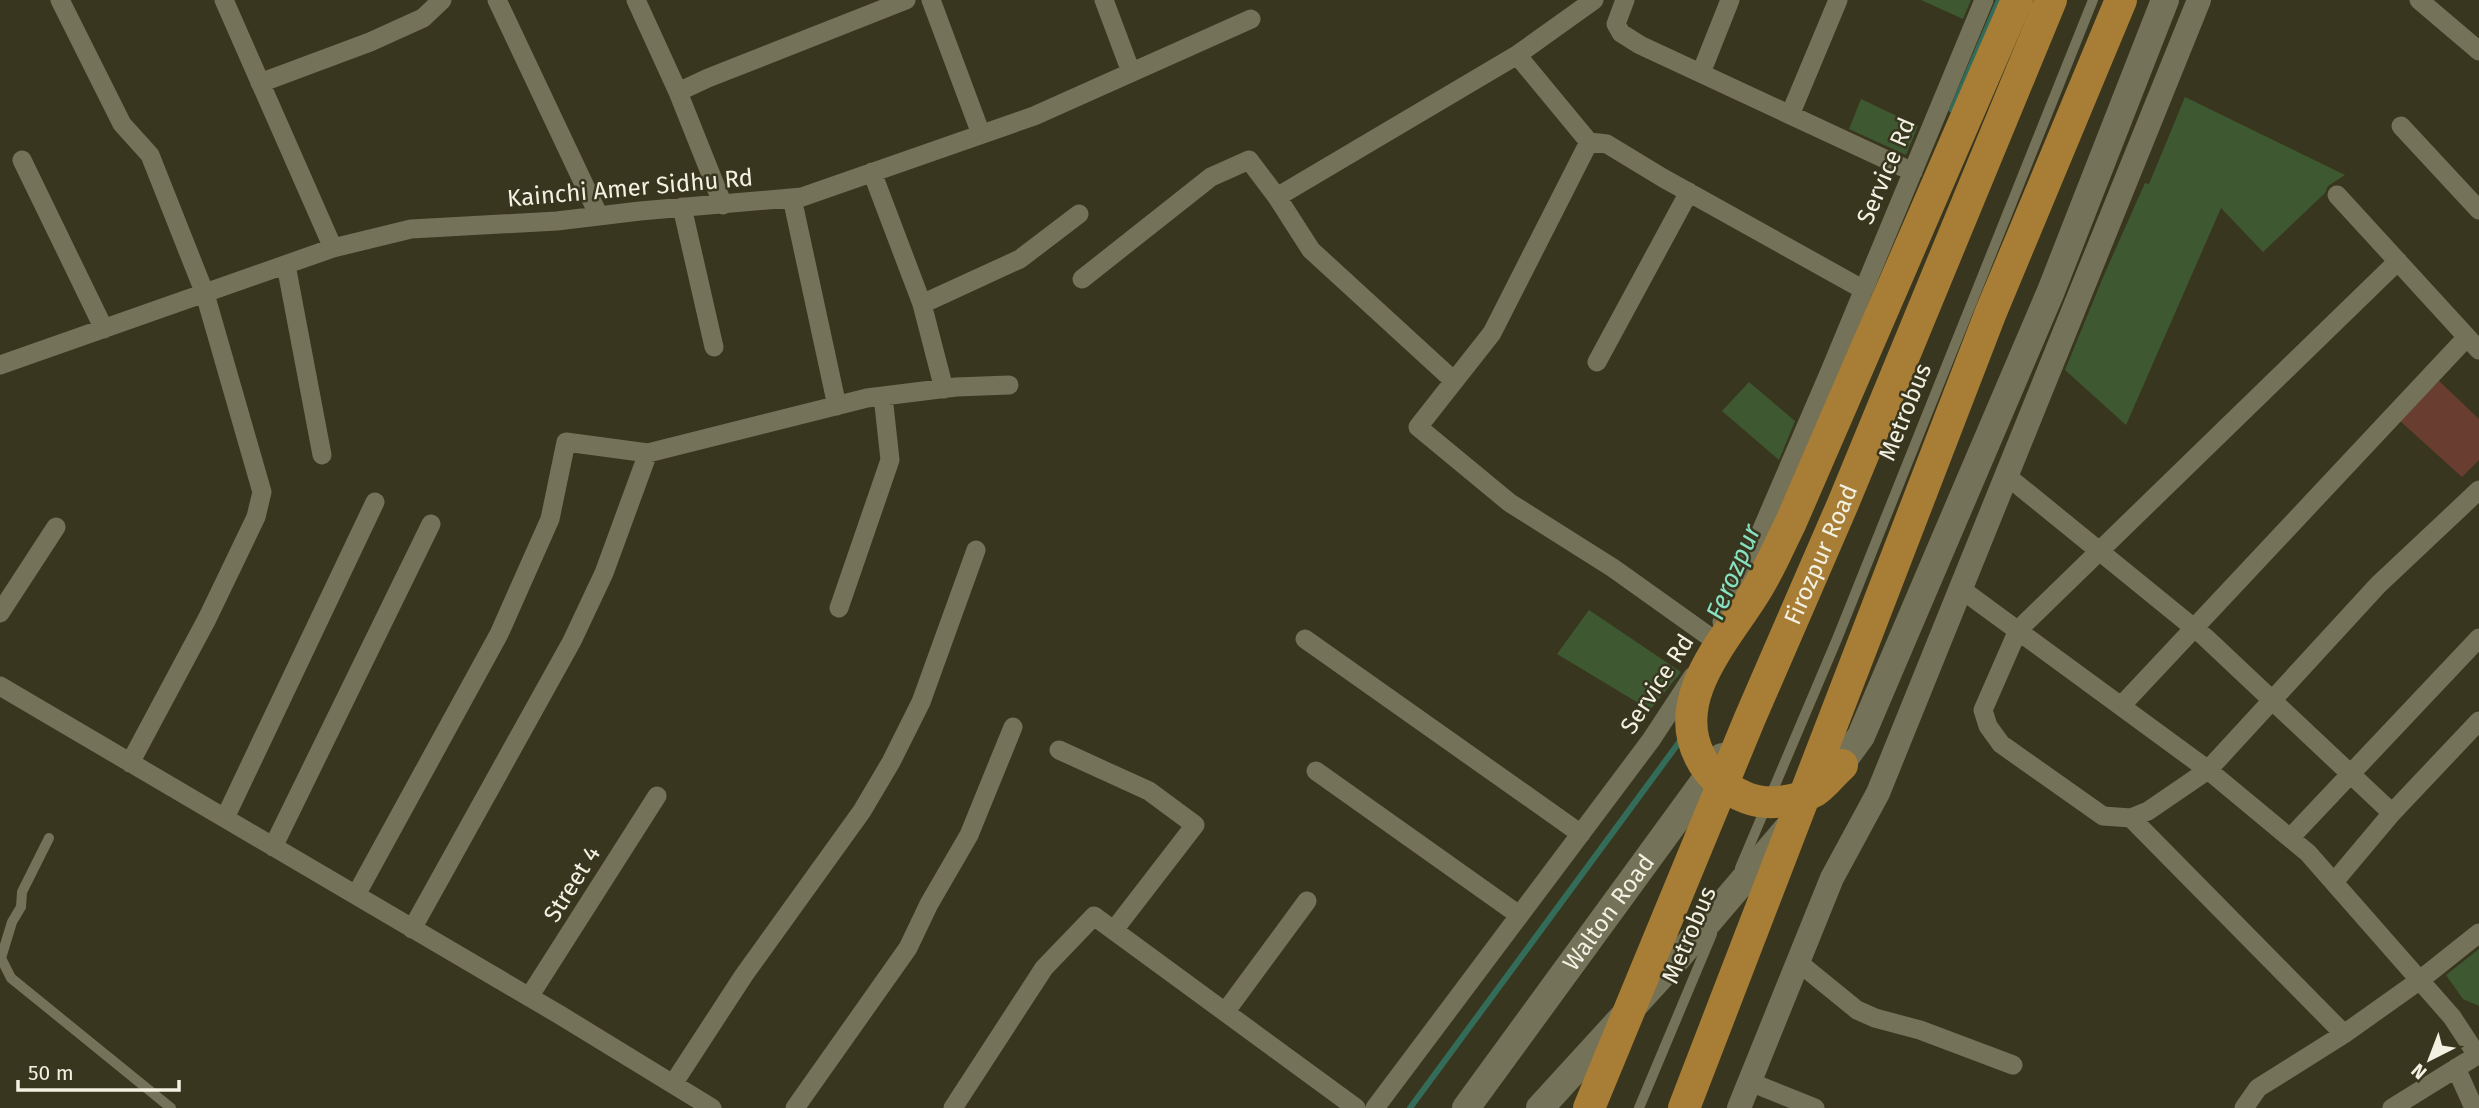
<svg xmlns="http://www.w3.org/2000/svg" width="2479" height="1108" font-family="'Fira Sans',sans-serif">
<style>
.green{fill:#693d2f}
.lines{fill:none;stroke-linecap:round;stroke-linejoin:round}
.stream{stroke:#336c58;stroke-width:6}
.building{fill:#3e5831}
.service{stroke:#747258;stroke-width:10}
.minor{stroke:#747258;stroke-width:19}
.tertiary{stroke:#747258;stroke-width:24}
.secondary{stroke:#747258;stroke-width:28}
.primary{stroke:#a87d35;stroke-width:32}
.labels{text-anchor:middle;stroke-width:5;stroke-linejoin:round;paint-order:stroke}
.street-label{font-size:24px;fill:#f2f1e2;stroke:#39361f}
.water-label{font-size:26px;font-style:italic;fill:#88e2c1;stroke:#39361f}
</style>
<rect width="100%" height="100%" fill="#39361f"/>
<path class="green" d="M2439,381L2479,419V460L2462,477L2399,420Z"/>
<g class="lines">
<path class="stream" d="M1952,110L1999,0
M1410,1108L1683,737"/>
</g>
<path class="building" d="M1921,0H1971L1963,19Z
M2185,97L2345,175L2328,186L2325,193L2263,252L2221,208L2126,425L2065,370L2104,275L2145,183L2149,184Z
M1861,99L1918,126L1906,155L1849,129Z
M1749,382L1795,421L1779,460L1722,411Z
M1589,610L1681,672L1650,710L1557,654Z
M2479,949V1006L2463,999L2446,975Z"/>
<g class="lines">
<path class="service" d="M49,838L22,892L21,907L12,922L1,958L11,978L171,1108
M1740,868L1837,639L2093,0
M1639,1108L1712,934"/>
<path class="minor" d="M60,0L122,124L150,155L205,294L262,492L256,517L207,619L130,763
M224,0L333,248
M497,0L599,216
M636,0L678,92L723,205
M931,0L981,134
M1104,0L1131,72
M1594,0L1517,55L1589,142L1607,144L1663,178L1864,290
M1625,0L1616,24L1621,33L1640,45L1913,172
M2419,0L2479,51
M1701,73L1730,0
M260,83L370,42L423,18L442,0
M678,92L708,78L906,0
M1790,115L1838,0
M2401,126L2479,210
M1589,142L1492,333L1418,427L1510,503L1613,568L1714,640
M22,160L104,329
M872,172L922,304L944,389
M2337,195L2479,350
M792,198L837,406
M682,207L714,347
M2398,261L2018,630L1983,710L1988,726L2001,744L2103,816L2131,818L2148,811L2208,770L2378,585L2479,490
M286,265L322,455
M1082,279L1211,177L1249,160L1277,197
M922,304L1020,259L1079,214
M1597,362L1689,192
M0,365L333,248L411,229L557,221L640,211L802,197L1034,116L1251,19
M1454,381L1311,250L1277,197L1517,55
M2007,476L2205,637L2392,813
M1961,589L2208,770L2308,853L2452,1017L2477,1055
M839,608L890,460L883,396
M0,613L56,527
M1722,622L1830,371L1984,0
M1305,639L1581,834
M0,686L560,1015L712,1108
M2121,706L2467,337
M1059,750L1149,791L1195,825L1114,930
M1316,771L1519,915
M225,818L375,502
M2131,818L2344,1034
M2290,838L2479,638
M273,847L431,524
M2334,882L2392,813L2479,721
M356,895L499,634L550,519L566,442L648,453L867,398L956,387L1009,385
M412,929L572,641L604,573L648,453
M1798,962L1857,1010L1875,1018L1920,1030L2013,1065
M529,997L657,796
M1226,1011L1307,901
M2456,1068L2474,1108
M1750,1082L1815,1108
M673,1084L744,975L862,811L891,762L921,702L976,550
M795,1108L908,948L929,904L969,835L1013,727
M953,1108L1044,968L1094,916L1356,1108
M1375,1108L1651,740L1693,676
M2244,1108L2258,1088L2344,1034L2420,980L2479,933
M2392,1108L2479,1054"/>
<path class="tertiary" d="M1739,1108L1832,878L1878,793L2199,0"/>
<g class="secondary">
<path d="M1827,783L1861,736L2051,291L2165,0"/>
<path id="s1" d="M1466,1108L1722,757"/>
<path d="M1540,1108L1678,957L1789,827"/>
</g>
<g class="primary">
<path d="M1842,765C1833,773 1824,785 1815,791C1796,802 1767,806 1747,798C1727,790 1710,777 1700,757C1669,697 1727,639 1757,589C1770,568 1780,544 1791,522L2017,0"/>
<path id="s2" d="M1589,1108L1750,718L1842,506L2051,0"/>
<path d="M1684,1108L1991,312L2121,0"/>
</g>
</g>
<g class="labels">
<g class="street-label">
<text transform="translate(1886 171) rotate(-67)" y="8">Service Rd</text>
<text transform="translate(630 188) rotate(-5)" y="8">Kainchi Amer Sidhu Rd</text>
<text transform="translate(1905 412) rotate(-68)" y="8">Metrobus</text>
<text dy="8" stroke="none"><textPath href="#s2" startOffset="600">Firozpur Road</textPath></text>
<text transform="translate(1657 684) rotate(-57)" y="8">Service Rd</text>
<text transform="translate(572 884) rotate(-58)" y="8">Street 4</text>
<text dy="8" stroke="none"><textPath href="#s1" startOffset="242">Walton Road</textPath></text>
<text transform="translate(1689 935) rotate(-67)" y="8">Metrobus</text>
</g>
<g class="water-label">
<text transform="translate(1733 572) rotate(-67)" y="9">Ferozpur</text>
</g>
</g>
<g transform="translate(2430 1059) rotate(222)" stroke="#39361f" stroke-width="5" paint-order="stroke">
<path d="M0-5L12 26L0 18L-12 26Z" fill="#f2f1e2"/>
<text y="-10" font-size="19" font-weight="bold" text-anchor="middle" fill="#f2f1e2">N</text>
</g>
<path d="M18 1080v10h161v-10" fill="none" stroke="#f2f1e2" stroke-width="3.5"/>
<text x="28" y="1080" font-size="21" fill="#f2f1e2" stroke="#39361f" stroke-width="5" paint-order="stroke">50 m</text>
</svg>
